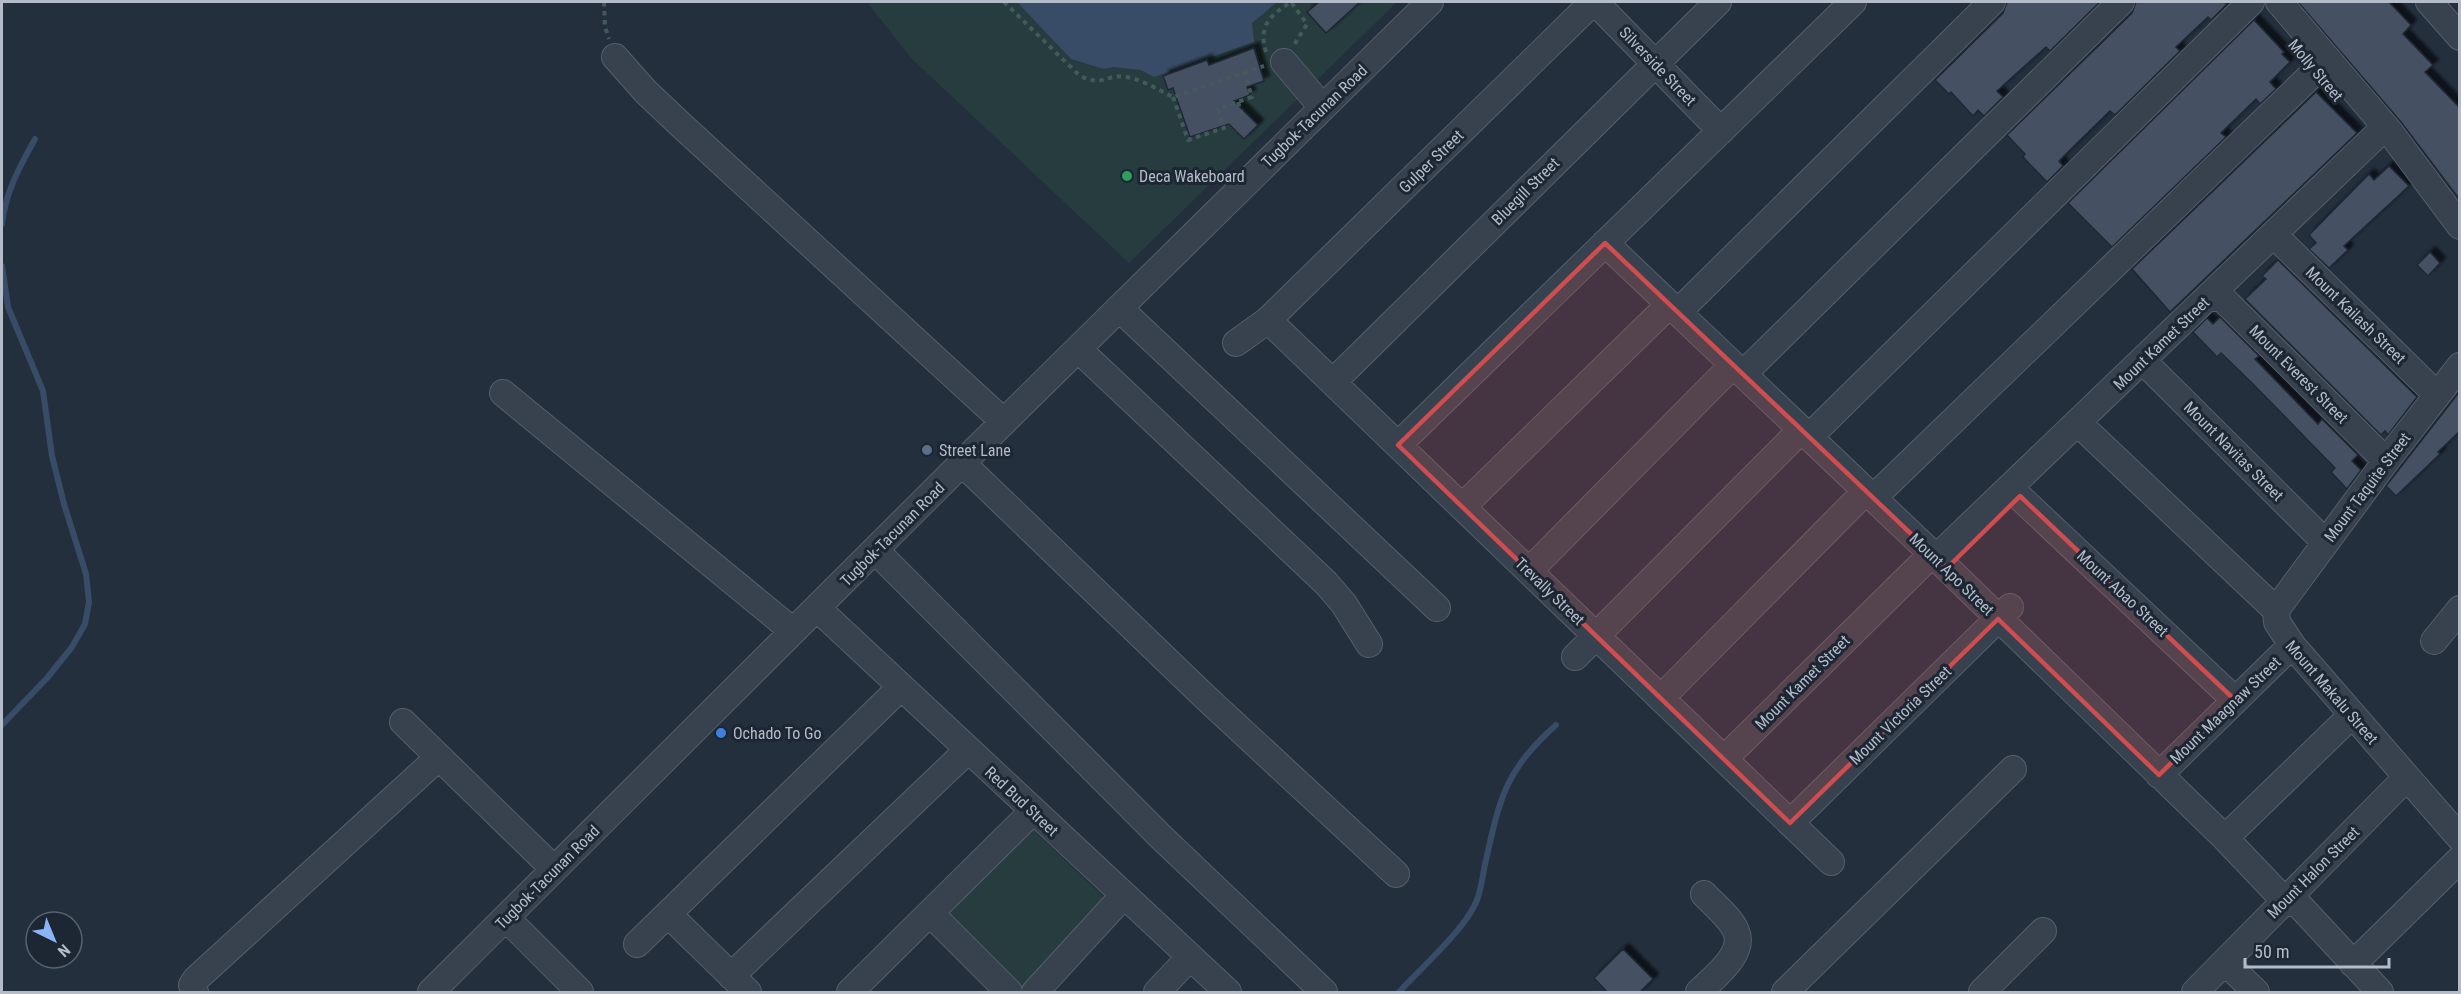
<svg xmlns="http://www.w3.org/2000/svg" width="2461" height="994" font-family="'Roboto Condensed',sans-serif">
<style>
.green{fill:#263c3f}
.water{fill:#394c67}
.lines{fill:none;stroke-linecap:round;stroke-linejoin:round}
.stream{stroke:#394c67;stroke-width:6}
.building{fill:#455162;stroke:#1f2835;stroke-width:1.5;filter:url(#shadow)}
.minor-casing{stroke:#565f6c;stroke-width:28}
.path{stroke:#44595c;stroke-width:4;stroke-dasharray:4.5 4.5;stroke-linecap:butt}
.minor{stroke:#38414e;stroke-width:26}
.marked{fill:#ce4d50;fill-opacity:0.2;stroke:#ce4d50;stroke-width:4.5;stroke-linejoin:round}
.leisure-dot{fill:#2e9e5b;stroke:#1d2633;stroke-width:2}
.service-dot{fill:#5c6f8a;stroke:#1d2633;stroke-width:2}
.shop-dot{fill:#3f7fe0;stroke:#1d2633;stroke-width:2}
.labels{text-anchor:middle;stroke-width:6;stroke-linejoin:round;paint-order:stroke}
.street-label{font-size:16px;fill:#b4bcc9;stroke:#1d2633}
.poi-label{font-size:16px;fill:#b4bcc9;stroke:#1d2633;text-anchor:start}
</style>
<defs>
<filter id="shadow"><feDropShadow dx="5.5" dy="-5.5" stdDeviation="1.5" flood-color="#0009"/></filter>
</defs>
<rect width="100%" height="100%" fill="#242f3e"/>
<path class="green" d="M867,2H1397L1129,263L911,58Z
M1031,828L1106,899L1023,990L945,914Z"/>
<path class="water" d="M1017,2H1277L1252,23L1254,42L1154,77L1141,70L1113,67L1104,69L1071,59Z"/>
<g class="lines">
<path class="stream" d="M2,224C5,193 20,166 35,139
M2,266L8,307L43,391L52,456L64,504L86,574L89,602L85,624L72,647L47,678L2,725
M1399,992C1421,968 1469,926 1478,897C1482,885 1483,872 1486,860C1500,797 1506,769 1556,725"/>
</g>
<path class="building" d="M1319,2H1360L1326,33L1307,12Z
M2007,2H2100L2050,51L2046,47L1997,91L2003,97L1984,116L1978,110L1973,116L1951,92L1949,94L1935,80L2003,13Z
M2136,2H2224L2227,4L2211,20L2208,17L2176,47L2180,51L2115,115L2110,111L2075,145L2059,161L2063,166L2047,182L2023,157L2025,154L2007,135L2132,13Z
M2298,2H2389L2411,25L2403,34L2433,65L2425,72L2460,108V200L2401,122Z
M2254,20L2284,52L2282,54L2290,62L2270,82L2276,89L2260,104L2256,99L2221,133L2226,137L2112,247L2068,203Z
M1254,48L1264,81L1247,87L1250,95L1234,101L1258,125L1244,139L1229,124L1190,137L1173,88L1168,90L1163,76L1207,60L1209,65Z
M2316,92L2357,133L2170,312L2132,269Z
M2389,166L2409,186L2344,246L2348,250L2329,268L2309,249L2316,243L2309,235L2369,174L2374,180Z
M2430,252L2440,263L2428,276L2417,265Z
M2278,260L2417,397L2388,435L2385,431L2381,435L2245,299L2266,279L2262,276Z
M2220,317L2259,356L2255,359L2318,424L2322,419L2358,455L2352,461L2361,470L2347,489L2331,472L2335,468L2252,383L2221,353L2217,357L2193,332L2207,318L2213,324Z
M2460,391V431L2438,452L2440,454L2396,496L2386,486Z
M1623,949L1653,979L1639,993H1608L1594,978Z"/>
<g class="lines">
<defs>
<path id="minor" d="M1595,2L1721,131
M2279,2L2390,132L2460,226
M2429,2L2460,37
M615,57L646,92L681,125L1004,422
M1284,62L1322,107
M2274,235L2437,395
M1605,243L1947,568L2225,838L2285,901L2298,904L2380,992
M2208,298H2222L2386,461
M1119,308L1437,608
M1678,312L1992,2
M1268,320L1831,862
M1236,343L1268,320L1593,2
M1078,349L1326,583L1344,604L1369,644
M2143,361L2325,542
M1743,374L2121,2
M1333,382L1718,2
M503,393L793,631
M2078,423L2276,610L2277,622L2292,645L2460,838
M1809,437L2251,2
M1398,445L1853,2
M962,463L1204,696L1396,874
M2010,488L2235,700
M1873,498L2328,59
M1462,507L1670,304
M876,551L1161,837L1324,992
M1936,558L2385,127
M1529,571L1733,365
M817,608L1228,992
M2276,610L2386,461L2460,366
M2434,641L2460,609
M1575,657L1801,430
M1661,698L1866,491
M403,722L554,869
M1724,759L1932,554
M2159,775L2292,645
M1790,823L2010,607
M2225,838L2352,715
M930,913L1009,992
M668,914L748,992
M506,918L580,992
M637,944L901,687
M2225,962L2256,992
M2353,964L2460,859
M731,976L968,750
M195,992L192,985L196,979L438,758
M431,992L962,463L1430,2
M850,992L1033,811
M1035,992L1124,895
M1157,992L1190,957
M1699,992C1713,978 1746,954 1736,931C1730,917 1714,905 1704,894
M1785,992L2013,769
M1982,992L2043,931
M2195,992L2407,777"/>
</defs>
<use href="#minor" class="minor-casing"/>
<path class="path" d="M604,2L605,27L609,39
M1004,2L1080,76C1105,87 1104,74 1125,77C1142,79 1158,90 1173,97L1264,66
M1266,52C1258,25 1270,16 1291,2L1307,24L1294,45
M1173,97L1188,140L1224,128L1218,109L1252,97L1244,72
M1238,102L1243,118"/>
<use href="#minor" class="minor"/>
</g>
<path class="marked" d="M1605,243L1947,568L2020,496L2235,700L2159,775L1998,619L1790,823L1398,445Z"/>
<circle class="leisure-dot" cx="1127" cy="176" r="6"/>
<circle class="service-dot" cx="927" cy="450" r="6"/>
<circle class="shop-dot" cx="721" cy="733" r="6"/>
<g class="labels">
<g class="street-label">
<text transform="translate(1658 66) rotate(46)" y="6">Silverside Street</text>
<text transform="translate(2316 70) rotate(50)" y="6">Molly Street</text>
<text transform="translate(1314 116) rotate(-44)" y="6">Tugbok-Tacunan Road</text>
<text transform="translate(1431 161) rotate(-44)" y="6">Gulper Street</text>
<text transform="translate(1525 191) rotate(-45)" y="6">Bluegill Street</text>
<text transform="translate(2356 315) rotate(44)" y="6">Mount Kailash Street</text>
<text transform="translate(2161 343) rotate(-44)" y="6">Mount Kamet Street</text>
<text transform="translate(2299 374) rotate(45)" y="6">Mount Everest Street</text>
<text transform="translate(2234 451) rotate(45)" y="6">Mount Navitas Street</text>
<text transform="translate(2367 487) rotate(-53)" y="6">Mount Taquite Street</text>
<text transform="translate(892 534) rotate(-45)" y="6">Tugbok-Tacunan Road</text>
<text transform="translate(1952 574) rotate(44)" y="6">Mount Apo Street</text>
<text transform="translate(1550 591) rotate(44)" y="6">Trevally Street</text>
<text transform="translate(2123 593) rotate(43)" y="6">Mount Abao Street</text>
<text transform="translate(1802 682) rotate(-45)" y="6">Mount Kamet Street</text>
<text transform="translate(2332 692) rotate(49)" y="6">Mount Makalu Street</text>
<text transform="translate(2225 710) rotate(-44)" y="6">Mount Maagnaw Street</text>
<text transform="translate(1900 715) rotate(-44)" y="6">Mount Victoria Street</text>
<text transform="translate(1022 801) rotate(43)" y="6">Red Bud Street</text>
<text transform="translate(2313 872) rotate(-45)" y="6">Mount Halon Street</text>
<text transform="translate(547 877) rotate(-45)" y="6">Tugbok-Tacunan Road</text>
</g>
<g class="poi-label">
<text x="1139" y="182">Deca Wakeboard</text>
<text x="939" y="456">Street Lane</text>
<text x="733" y="739">Ochado To Go</text>
</g>
</g>
<rect width="2461" height="994" fill="none" stroke="#b4bcc9" stroke-width="6"/>
<g transform="translate(54 940) rotate(137)"><circle r="28" fill="#1d2633" stroke="#59626f" stroke-width="1.5"/>
<path d="M0-4.5L10 22L0 15L-10 22Z" fill="#8ab4f8"/>
<text y="-9" font-size="16" font-weight="bold" text-anchor="middle" fill="#b4bcc9">N</text>
</g>
<path d="M2245 958v9h144v-9" fill="none" stroke="#b4bcc9" stroke-width="3"/>
<text x="2254" y="958" font-size="18" fill="#b4bcc9" stroke="#1d2633" stroke-width="4.5" paint-order="stroke">50 m</text>
</svg>
